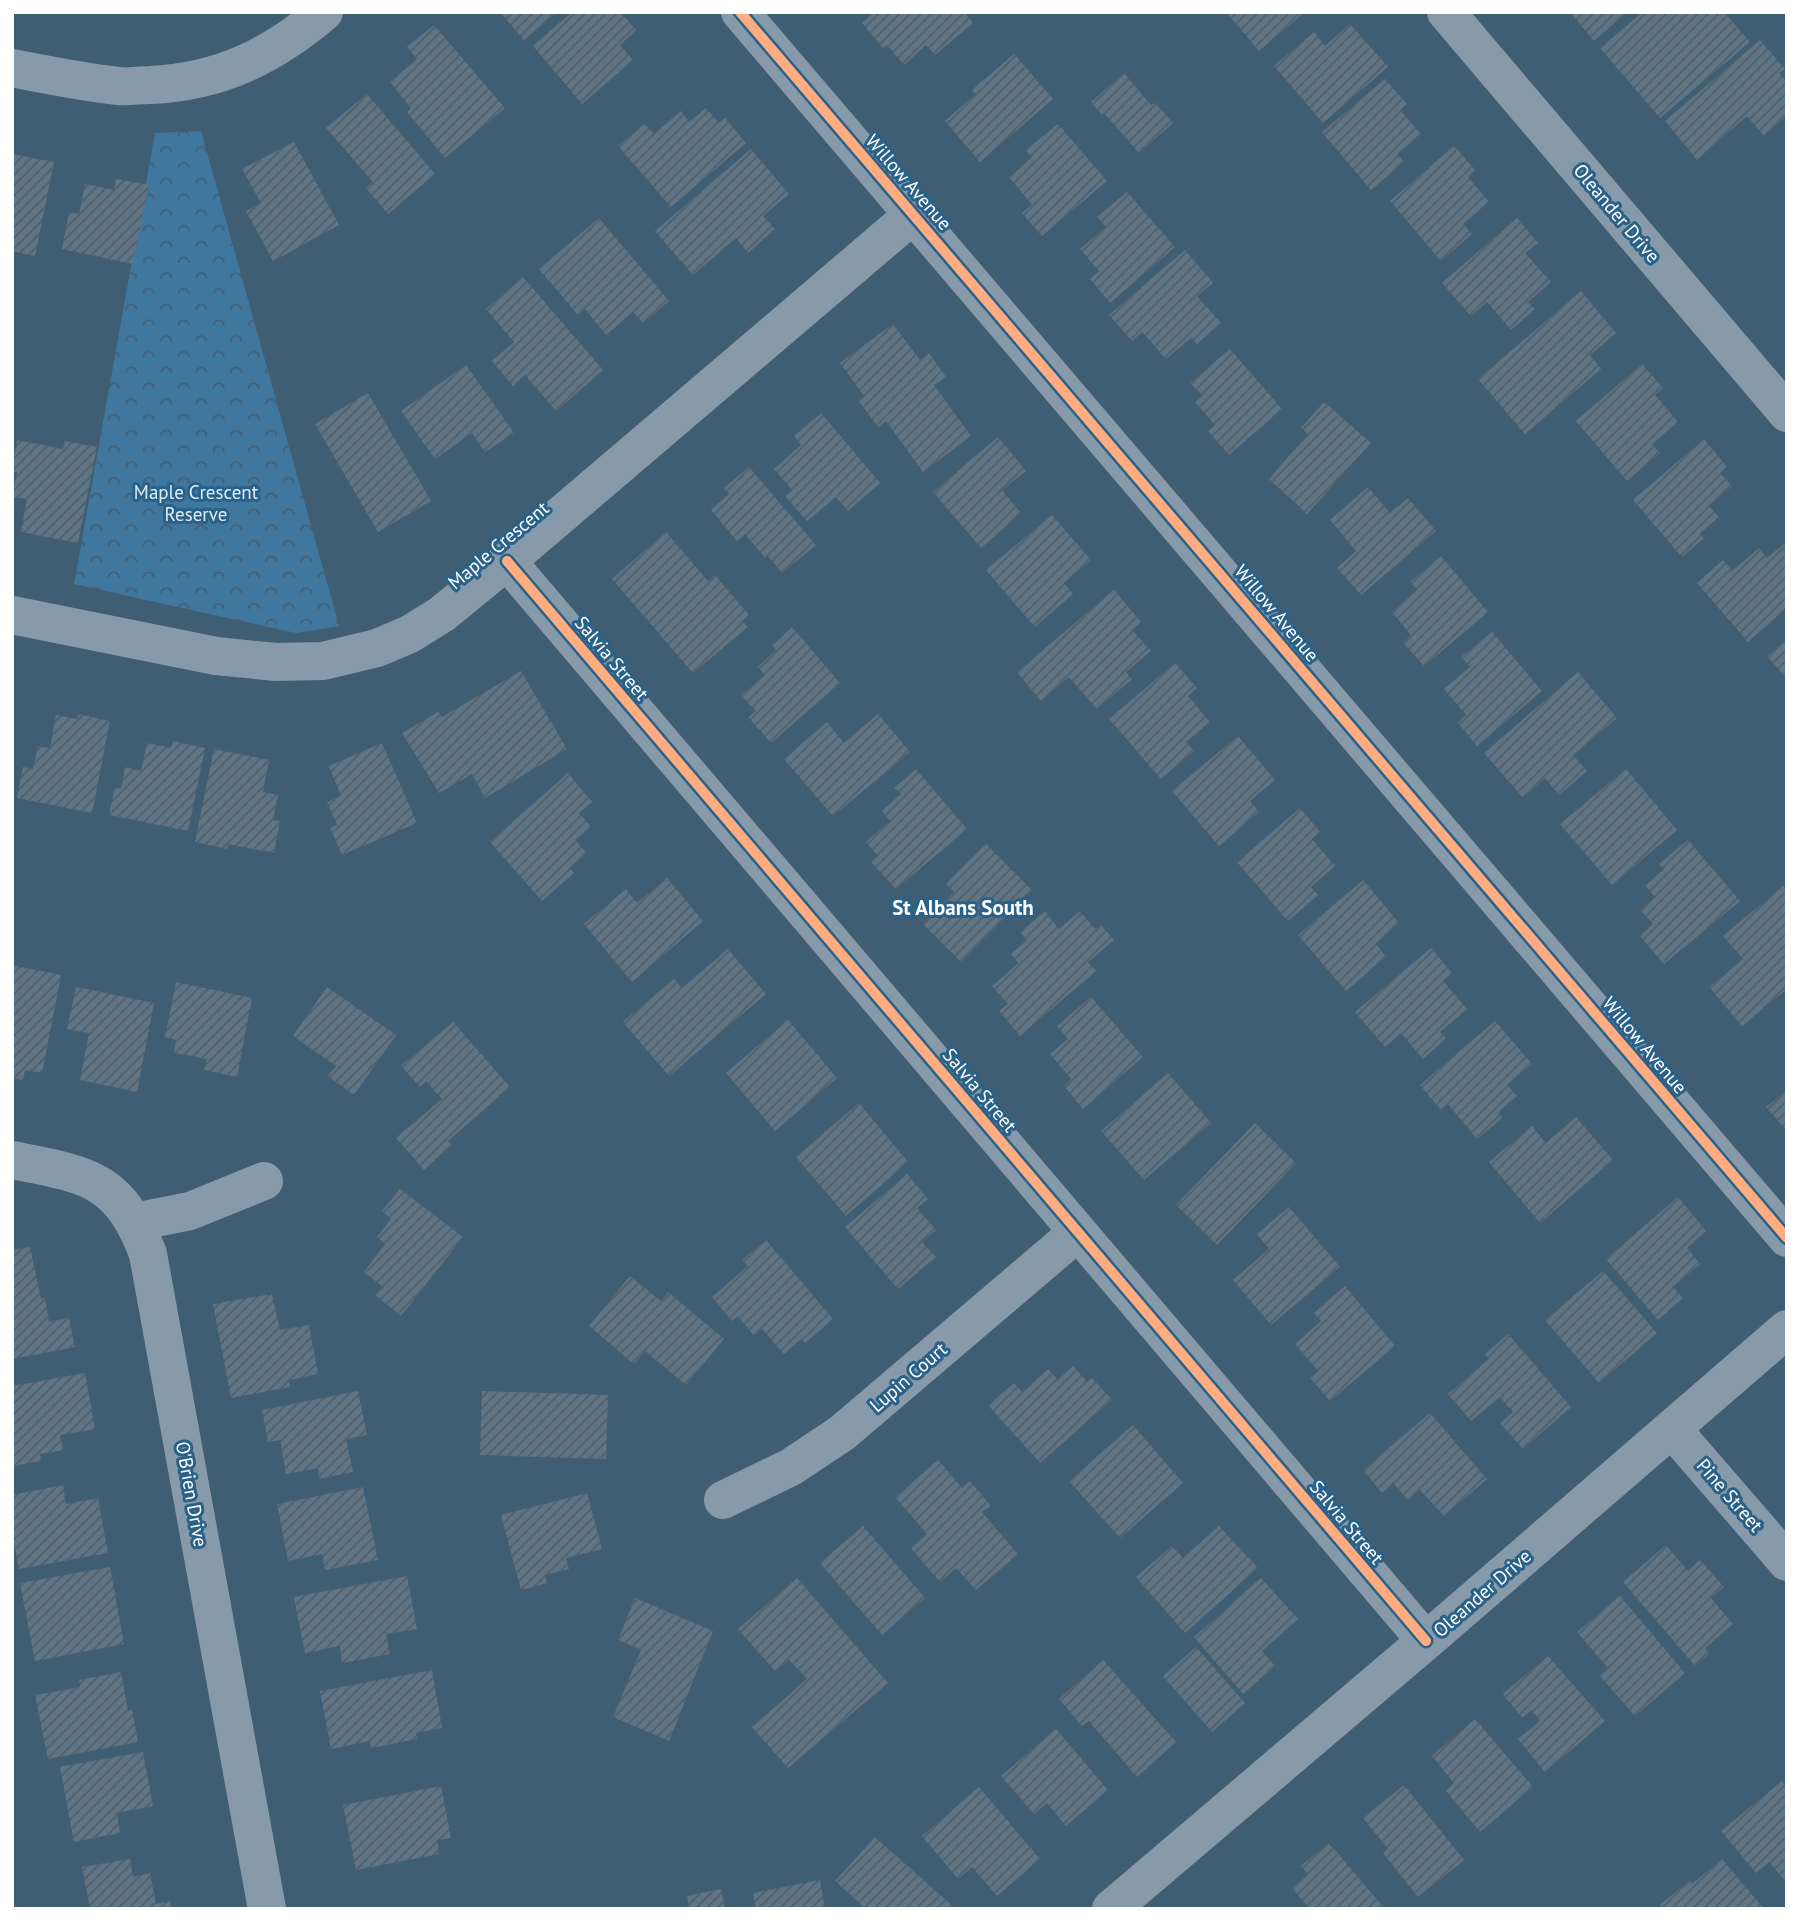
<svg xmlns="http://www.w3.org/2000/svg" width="1799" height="1921" font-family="'PT Sans',sans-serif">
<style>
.park{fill:url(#park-crowns)}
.building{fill:url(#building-hatch)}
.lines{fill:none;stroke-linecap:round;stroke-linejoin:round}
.street{stroke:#879aa9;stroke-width:38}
.cycleway-casing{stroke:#2a6189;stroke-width:15}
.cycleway{stroke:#ffac80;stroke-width:10}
.labels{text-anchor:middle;stroke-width:6;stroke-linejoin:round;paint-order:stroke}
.street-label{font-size:19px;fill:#fff;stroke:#2a6189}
.park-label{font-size:19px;fill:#dbecf7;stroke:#2a6189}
.neighbourhood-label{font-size:21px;font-weight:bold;fill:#fff;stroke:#2a6189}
</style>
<defs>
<pattern id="park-crowns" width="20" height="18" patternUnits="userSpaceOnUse" patternTransform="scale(1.75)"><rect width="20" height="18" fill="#3f779e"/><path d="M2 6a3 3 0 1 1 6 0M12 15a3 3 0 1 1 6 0" fill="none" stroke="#465f71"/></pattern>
<pattern id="building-hatch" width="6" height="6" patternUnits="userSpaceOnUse" patternTransform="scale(1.75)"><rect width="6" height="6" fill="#5d7585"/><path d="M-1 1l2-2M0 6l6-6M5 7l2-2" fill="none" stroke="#545e66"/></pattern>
</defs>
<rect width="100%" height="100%" fill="#405e73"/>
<path class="park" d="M201,131L339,626L296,633L74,584L155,133Z"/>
<path class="building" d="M500,12H557L524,40Z
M572,12H624L622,14L636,30L620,45L633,60L582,104L533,46Z
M875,12H964L973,23L935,55L926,45L904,65L887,45L883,48L862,23Z
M1226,12H1305L1259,51Z
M1570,12H1628L1594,41Z
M1643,12H1724L1750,42L1660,118L1600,48Z
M1350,24L1388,67L1323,123L1274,66L1314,32L1325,46Z
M434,25L505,108L445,158L407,112L411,108L390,82L417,59L407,47Z
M1760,40L1785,69L1779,73L1787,82V116L1764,136L1747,116L1697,160L1665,121Z
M1014,54L1053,99L980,162L945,121L976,94L972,90Z
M1124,73L1151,105L1155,103L1173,123L1139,153L1104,113L1102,115L1091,102Z
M1385,79L1407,104L1400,110L1421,134L1397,154L1404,162L1371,190L1322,132Z
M367,94L435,174L388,214L366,188L373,182L326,128Z
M706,108L719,123L725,118L746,143L671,207L618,146L644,124L654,134L681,111L689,122Z
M1058,124L1107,181L1042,236L1022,213L1032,205L1009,177L1032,157L1026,150Z
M294,142L339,225L273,261L246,211L261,203L242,169Z
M1454,146L1475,170L1468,177L1489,202L1463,224L1472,234L1441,261L1390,201Z
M751,149L789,194L763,216L775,229L748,253L736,238L693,275L655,231Z
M12,154L54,162L35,256L12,251Z
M116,179L149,185L133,264L62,249L69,212L79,214L85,184L114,190Z
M1127,192L1175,247L1110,303L1090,279L1099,271L1080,249L1106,227L1097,217Z
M599,218L669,301L643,323L633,312L606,335L585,309L578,315L539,269Z
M1517,218L1538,243L1525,253L1551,282L1528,302L1535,309L1511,330L1487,302L1471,316L1442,283Z
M1185,250L1213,283L1197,296L1221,323L1197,344L1191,338L1166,359L1142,332L1132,341L1109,315Z
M523,277L603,370L556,411L525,375L513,386L492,361L514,342L486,309Z
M1581,291L1616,333L1590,355L1601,369L1525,434L1478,379Z
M893,324L920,360L929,353L946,377L934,385L971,436L923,472L886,421L878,427L858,400L864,396L840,363Z
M1230,349L1282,409L1229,455L1208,431L1215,425L1195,402L1203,396L1190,383Z
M1642,364L1663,388L1655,395L1678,422L1652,444L1660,453L1627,481L1576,421Z
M466,365L514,433L485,452L472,433L435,459L401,411Z
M368,393L431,501L378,532L315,424Z
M1324,402L1371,443L1307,514L1269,479L1308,434L1301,428Z
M821,413L880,483L848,511L836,497L807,521L785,496L792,490L774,469L801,445L794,436Z
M998,437L1026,471L1002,490L1021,513L981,548L933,492Z
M1704,439L1727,467L1720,473L1732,486L1709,506L1719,517L1700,533L1704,538L1682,557L1633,500Z
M17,440L63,449L65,441L97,447L78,543L21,532L27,499L12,497L17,472L12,471Z
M749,467L816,545L782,573L768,556L765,558L745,534L737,541L711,510L729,494L724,488Z
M1368,487L1390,513L1408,498L1436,531L1361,595L1337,568L1356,551L1330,520Z
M1052,515L1091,560L1064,583L1073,594L1035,627L986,570Z
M666,532L708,581L715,575L749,615L742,621L748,627L693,673L612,579Z
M1784,544L1787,547V608L1748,642L1697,583L1723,560L1732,571L1759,548L1767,558Z
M1441,556L1488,612L1424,666L1403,643L1411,635L1392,612L1417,590L1410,582Z
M1114,590L1141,622L1132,630L1151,651L1126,672L1132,679L1097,709L1069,677L1041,701L1017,672Z
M792,627L840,683L771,743L748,717L756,711L741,695L765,675L758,667L776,650L772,645Z
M1492,632L1542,691L1477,746L1458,723L1466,715L1444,689L1470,667L1461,657Z
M1787,639V679L1767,656Z
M1175,663L1197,688L1188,696L1210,722L1186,742L1194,751L1161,779L1109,719Z
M521,671L567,749L485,798L472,774L439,793L402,733L438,712L442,717Z
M1578,672L1617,718L1573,755L1587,771L1559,795L1545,778L1523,798L1484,753Z
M78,714L110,721L92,813L17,798L23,767L33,769L38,746L50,748L56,715L77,719Z
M878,714L910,752L833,816L784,759L827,722L844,743Z
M1238,736L1275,780L1250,801L1259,812L1219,846L1172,791Z
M173,741L205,748L188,831L109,815L115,788L121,789L125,767L141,771L147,743L171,748Z
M382,743L417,823L342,855L330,828L337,825L327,802L341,796L329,766Z
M214,749L269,760L263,792L278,795L273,820L280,821L274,853L228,844L227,849L195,842Z
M916,769L967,829L896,889L871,862L878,856L866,842L890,821L882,811L901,794L894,788Z
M1626,769L1677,830L1612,885L1560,824Z
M568,773L592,802L579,813L591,827L575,840L587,853L570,868L574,873L542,901L490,842Z
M1300,808L1320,832L1312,839L1335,866L1311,887L1318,895L1288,921L1237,862Z
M1688,840L1740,901L1664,964L1640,936L1653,924L1640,910L1655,897L1645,885L1664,869L1659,864Z
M986,844L1032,890L961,962L923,924L954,892L946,884Z
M667,878L703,921L632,982L584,924L626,889L637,903Z
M1363,880L1399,923L1376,944L1386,957L1346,991L1298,935Z
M1783,886L1787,890V989L1742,1026L1709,987L1743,959L1723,936Z
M1045,911L1059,929L1080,911L1095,929L1101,925L1114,940L1088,962L1096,971L1020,1036L999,1011L1008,1004L992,986L1019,963L1011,954L1027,940L1020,932Z
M1431,948L1452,973L1443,981L1467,1009L1440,1032L1446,1038L1423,1059L1401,1033L1385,1047L1355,1012Z
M728,949L766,994L669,1076L623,1022L674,979L682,988Z
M12,965L61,975L42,1073L25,1070L23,1080L12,1078Z
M176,982L252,998L237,1077L204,1070L207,1059L174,1053L176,1040L165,1037Z
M76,987L154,1003L137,1092L80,1080L89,1033L67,1029Z
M327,987L396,1035L354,1095L328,1076L336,1066L293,1036Z
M1091,997L1143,1057L1083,1109L1064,1086L1071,1079L1050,1054L1068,1039L1057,1026Z
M788,1020L837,1078L775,1131L726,1073Z
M1495,1021L1532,1064L1507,1085L1517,1096L1498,1112L1502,1118L1477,1139L1448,1104L1441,1110L1420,1085Z
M453,1022L510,1087L448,1141L452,1145L424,1170L396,1138L442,1099L426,1081L420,1087L401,1066Z
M1168,1073L1211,1123L1144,1180L1101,1131Z
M1787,1090V1131L1766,1107Z
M859,1103L908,1162L846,1216L796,1157Z
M1576,1117L1613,1160L1540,1223L1489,1162L1532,1126L1546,1143Z
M1255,1123L1296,1163L1217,1245L1176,1205Z
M907,1174L928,1199L917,1208L936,1230L922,1242L936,1257L898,1289L845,1227Z
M400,1189L463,1237L401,1316L375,1295L382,1286L364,1272L385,1244L377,1237L391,1219L382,1211Z
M1678,1197L1706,1231L1687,1248L1700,1264L1673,1287L1683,1298L1658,1320L1606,1259Z
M1289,1207L1340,1267L1271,1325L1233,1280L1269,1249L1257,1234Z
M766,1240L833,1319L805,1343L801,1339L784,1354L762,1329L754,1336L738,1316L732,1321L712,1297L748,1266L742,1260Z
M30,1247L41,1299L45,1298L49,1322L69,1318L75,1347L12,1359V1250Z
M1603,1271L1657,1333L1599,1383L1545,1320Z
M630,1276L661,1301L668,1292L724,1339L686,1385L645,1351L634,1364L589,1326Z
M1345,1286L1395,1346L1330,1401L1310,1378L1318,1371L1295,1344L1321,1321L1314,1313Z
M272,1294L280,1330L309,1325L318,1374L289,1380L290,1387L231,1398L213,1304Z
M1508,1334L1571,1407L1523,1449L1500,1423L1513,1412L1500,1397L1471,1421L1448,1394L1489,1359L1485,1354Z
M1073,1366L1087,1382L1092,1378L1112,1400L1040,1463L988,1405L1014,1383L1022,1392L1048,1369L1058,1380Z
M85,1373L95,1429L60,1435L63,1450L40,1454L41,1461L13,1466L12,1386Z
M358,1391L367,1435L346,1439L353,1472L319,1479L318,1468L286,1474L280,1440L268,1442L262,1410Z
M482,1391L608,1395L606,1459L480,1455Z
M1430,1413L1487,1479L1444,1516L1420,1490L1408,1500L1393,1483L1382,1493L1363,1470Z
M1133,1425L1183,1483L1120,1538L1069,1481Z
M938,1460L962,1488L970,1481L991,1506L982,1512L1018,1554L976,1590L956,1568L940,1582L911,1548L927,1534L895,1497Z
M63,1485L66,1504L98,1498L108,1553L19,1569L12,1532V1495Z
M363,1487L378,1560L325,1570L322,1554L288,1561L277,1504Z
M587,1493L602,1549L566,1558L569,1569L545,1575L547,1583L521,1590L501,1515Z
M863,1526L925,1598L882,1635L820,1563Z
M1219,1526L1258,1568L1185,1633L1136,1577L1172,1546L1183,1558Z
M1666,1545L1688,1571L1700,1560L1724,1587L1711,1598L1733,1624L1705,1648L1709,1654L1695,1666L1623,1582Z
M110,1567L124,1644L35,1661L20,1583Z
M407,1576L417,1629L386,1634L390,1654L342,1663L340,1646L305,1653L294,1597Z
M797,1578L888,1683L788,1768L752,1727L807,1679L789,1660L775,1671L738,1629Z
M1261,1578L1298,1619L1262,1651L1275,1666L1243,1694L1194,1637Z
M1620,1596L1685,1673L1635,1716L1599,1675L1608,1668L1577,1632Z
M635,1598L713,1631L669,1741L613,1717L641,1650L618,1640Z
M1196,1647L1245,1703L1212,1732L1163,1676Z
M1548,1656L1605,1721L1545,1772L1518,1739L1540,1721L1532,1710L1522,1718L1503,1694Z
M1103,1660L1176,1742L1137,1777L1089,1721L1082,1726L1059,1699Z
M432,1670L442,1728L416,1733L417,1739L371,1748L370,1741L331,1749L320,1691Z
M121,1672L128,1711L132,1709L138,1742L48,1759L35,1695L80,1687L79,1680Z
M1475,1719L1533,1787L1480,1832L1446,1791L1454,1783L1432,1756Z
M1056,1729L1108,1790L1066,1826L1047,1803L1034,1814L1001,1776Z
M143,1752L153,1806L117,1813L120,1833L74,1842L60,1767Z
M1782,1781L1787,1787V1883L1769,1862L1756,1873L1721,1831Z
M1404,1785L1464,1860L1418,1897L1383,1853L1388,1849L1363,1818Z
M441,1786L451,1838L437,1840L439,1854L356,1870L343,1805Z
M979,1787L1040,1859L997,1896L972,1867L958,1879L922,1836Z
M875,1837L956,1909H866L835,1881Z
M1328,1843L1335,1850L1385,1909H1310L1292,1888L1308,1874L1301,1866Z
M130,1859L133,1877L150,1873L156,1904L170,1901L171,1909H90L82,1867Z
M1722,1859L1764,1909H1663L1660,1905L1690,1880L1692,1884Z
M820,1880L825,1909H756L753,1893Z
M721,1889L725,1909H689L687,1896Z"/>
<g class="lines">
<path class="street" d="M740,12L1787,1238
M1446,12L1787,413
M12,68C47,75 82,82 118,86C128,87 139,85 150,85C219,82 271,57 324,12
M507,561L1426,1641
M12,615L216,656L276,662L323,661L377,648L410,634L442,614L507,561L914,214
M12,1160C87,1175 119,1177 148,1254L267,1909
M135,1222L190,1211L264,1181
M1672,1429L1787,1562
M723,1500L791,1467L842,1433L1078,1232
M1111,1909L1426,1641L1787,1329"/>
<defs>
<path id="cycleway" d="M740,12L1787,1238
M507,561L1426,1641"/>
</defs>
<use href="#cycleway" class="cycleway-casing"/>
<use href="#cycleway" class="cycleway"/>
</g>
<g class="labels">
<g class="street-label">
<text transform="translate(909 182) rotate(49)" y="7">Willow Avenue</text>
<text transform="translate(1617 213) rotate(50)" y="7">Oleander Drive</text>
<text transform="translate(498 545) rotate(-40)" y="7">Maple Crescent</text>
<text transform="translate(1277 613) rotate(50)" y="7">Willow Avenue</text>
<text transform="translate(612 658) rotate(50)" y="7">Salvia Street</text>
<text transform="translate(1645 1045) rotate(50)" y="7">Willow Avenue</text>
<text transform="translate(980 1090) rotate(50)" y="7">Salvia Street</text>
<text transform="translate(908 1377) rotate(-41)" y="7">Lupin Court</text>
<text transform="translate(192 1494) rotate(80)" y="7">O'Brien Drive</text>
<text transform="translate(1730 1495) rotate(49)" y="7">Pine Street</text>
<text transform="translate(1347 1522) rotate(50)" y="7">Salvia Street</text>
<text transform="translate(1482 1593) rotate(-41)" y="7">Oleander Drive</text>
</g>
<g class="park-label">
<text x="196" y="499">Maple Crescent<tspan x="196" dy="22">Reserve</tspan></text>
</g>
<g class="neighbourhood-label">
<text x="963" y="915">St Albans South</text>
</g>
</g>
<rect width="1799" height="1921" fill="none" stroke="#ffffff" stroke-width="28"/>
</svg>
